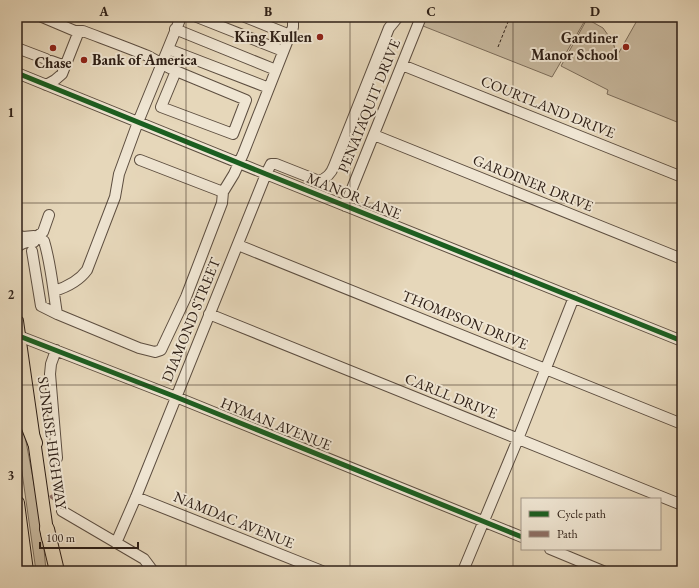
<svg xmlns="http://www.w3.org/2000/svg" width="699" height="588" font-family="'EB Garamond',serif">
<style>
.green{fill:#c7b89e;stroke:#7b6c5a}
.lines{fill:none;stroke-linecap:round;stroke-linejoin:round}
.minor-casing{stroke:#5d4e40;stroke-width:12}
.major-casing{stroke:#2f2017;stroke-width:14}
.highway-casing{stroke:#2f2017;stroke-width:16}
.path{stroke:#2f2017;stroke-width:1;stroke-dasharray:3 2;stroke-linecap:butt}
.minor{stroke:#efe5d2;stroke-width:10}
.major{stroke:#e6d7ba;stroke-width:12}
.highway{stroke:#e6d7ba;stroke-width:14}
.quiet{stroke:#8d6e63;stroke-width:4;stroke-dasharray:8 4;stroke-linecap:butt}
.cycleway-casing{stroke:#efe5d2;stroke-width:8}
.cycleway{stroke:#1b5e20;stroke-width:5}
.grid{fill:none;stroke:#2f2017;stroke-width:1;stroke-opacity:0.55}
.poi-dot{fill:#8f2418;stroke:#efe5d2;stroke-width:1.5}
.labels{text-anchor:middle;stroke-width:4;stroke-linejoin:round;paint-order:stroke}
.poi-label{font-size:15px;font-weight:bold;fill:#2f2017;stroke:#efe5d2;text-anchor:end}
.street-label{font-size:15px;fill:#2f2017;stroke:#efe5d2}
.neatline{fill:none;stroke:#2f2017;stroke-width:1.5}
.grid-label{font-size:13px;text-anchor:middle;font-weight:bold;fill:#2f2017}
</style>
<rect width="100%" height="100%" fill="#e6d7ba"/>
<filter id="stains"><feTurbulence type="fractalNoise" baseFrequency=".005" numOctaves="4"/><feColorMatrix values="0 0 0 0 .2 0 0 0 0 .09 0 0 0 0 .02 0 0 0 .5 -.17"/></filter>
<radialGradient id="worn" r=".72"><stop offset=".6" stop-color="#630" stop-opacity="0"/><stop offset="1" stop-color="#630" stop-opacity=".3"/></radialGradient>
<path class="green" d="M426,17H587L552,77L423,26Z
M639,17H682V124L607,94L608,90L561,66L587,19L603,28L613,42L617,56Z
M17,394L42,526L46,571H36L17,437Z"/>
<g class="lines">
<defs>
<path id="minor" d="M42,17L75,31H83C104,39 126,47 148,56C158,61 166,67 176,71L161,107L233,134L246,100L176,71
M197,17L283,51
M245,17L290,35
M175,29L276,70
M17,48L46,59
M168,49L269,88
M51,61L65,66
M402,65L682,177
M17,73L266,174L682,341
M46,85L55,80L62,74L79,31
M374,135L682,259
M140,160L223,192L234,174L243,154L293,27V22L292,17
M345,206L421,17
M17,235L23,237L34,236L44,241C51,264 53,289 57,314L139,348L155,352L161,350L186,297L222,203L223,192
M36,237L43,232L49,215
M238,245L682,424
M17,247C22,243 28,241 34,242
M32,251L41,306L57,314
M54,291C67,287 79,281 87,270L115,197L119,174L138,122L181,17
M209,314L682,505
M19,336L176,397L522,537
M56,350L51,364L50,374L57,458
M136,497L322,571
M62,511L144,559L153,571
M116,543L136,497L266,174L271,164H276L319,181C327,178 331,174 334,166L389,28L398,17
M550,549L603,571
M463,571L518,439L574,297"/>
<path id="major" d="M17,321L48,538"/>
<path id="highway" d="M17,381L24,415L35,443
M17,503L26,571
M47,529L57,571"/>
</defs>
<use href="#minor" class="minor-casing"/>
<use href="#major" class="major-casing"/>
<use href="#highway" class="highway-casing"/>
<path class="path" d="M498,47L510,17"/>
<use href="#minor" class="minor"/>
<use href="#major" class="major"/>
<use href="#highway" class="highway"/>
<path class="quiet" d="M51,495L52,497L63,505L62,511"/>
<defs>
<path id="cycleway" d="M17,73L266,174L682,341
M19,336L176,397L522,537"/>
</defs>
<use href="#cycleway" class="cycleway-casing"/>
<use href="#cycleway" class="cycleway"/>
</g>
<path class="grid" d="M186,17V571M350,17V571M513,17V571M17,203H682M17,385H682"/>
<g class="poi-dot">
<circle cx="320" cy="37" r="4"/>
<circle cx="626" cy="47" r="4"/>
<circle cx="53" cy="48" r="4"/>
<circle cx="84" cy="60" r="4"/>
</g>
<g class="labels">
<g class="poi-label">
<text x="312" y="42">King Kullen</text>
<text x="618" y="43">Gardiner<tspan x="618" dy="17">Manor School</tspan></text>
<text x="92" y="65" text-anchor="start">Bank of America</text>
<text x="53" y="68" text-anchor="middle">Chase</text>
</g>
<g class="street-label">
<text transform="translate(369 106) rotate(-68)" y="5">PENATAQUIT DRIVE</text>
<text transform="translate(548 107) rotate(22)" y="5">COURTLAND DRIVE</text>
<text transform="translate(533 183) rotate(22)" y="5">GARDINER DRIVE</text>
<text transform="translate(354 196) rotate(22)" y="5">MANOR LANE</text>
<text transform="translate(191 320) rotate(-68)" y="5">DIAMOND STREET</text>
<text transform="translate(465 320) rotate(22)" y="5">THOMPSON DRIVE</text>
<text transform="translate(451 396) rotate(22)" y="5">CARLL DRIVE</text>
<text transform="translate(276 424) rotate(22)" y="5">HYMAN AVENUE</text>
<text transform="translate(52 443) rotate(82)" y="5">SUNRISE HIGHWAY</text>
<text transform="translate(234 520) rotate(22)" y="5">NAMDAC AVENUE</text>
</g>
</g>
<rect width="699" height="588" fill="none" stroke="#e6d7ba" stroke-width="44"/>
<rect x="521" y="498" width="140" height="52" fill="#efe5d2" stroke="#a29687"/>
<rect x="529" y="511" width="20" height="6" fill="#1b5e20" stroke="#a29687"/>
<text x="557" y="518" font-size="12" fill="#2f2017">Cycle path</text>
<rect x="529" y="531" width="20" height="6" fill="#8d6e63" stroke="#a29687"/>
<text x="557" y="538" font-size="12" fill="#2f2017">Path</text>
<path d="M40 542v6h98v-6" fill="none" stroke="#2f2017" stroke-width="2"/>
<text x="46" y="542" font-size="12" fill="#2f2017" stroke="#efe5d2" stroke-width="3" paint-order="stroke">100 m</text>
<rect x="22" y="22" width="655" height="544" class="neatline"/>
<g class="grid-label">
<text x="104" y="16">A</text>
<text x="268" y="16">B</text>
<text x="431" y="16">C</text>
<text x="595" y="16">D</text>
<text x="11" y="117">1</text>
<text x="11" y="299">2</text>
<text x="11" y="480">3</text>
</g>
<rect width="100%" height="100%" filter="url(#stains)"/>
<rect width="100%" height="100%" fill="url(#worn)"/>
</svg>
